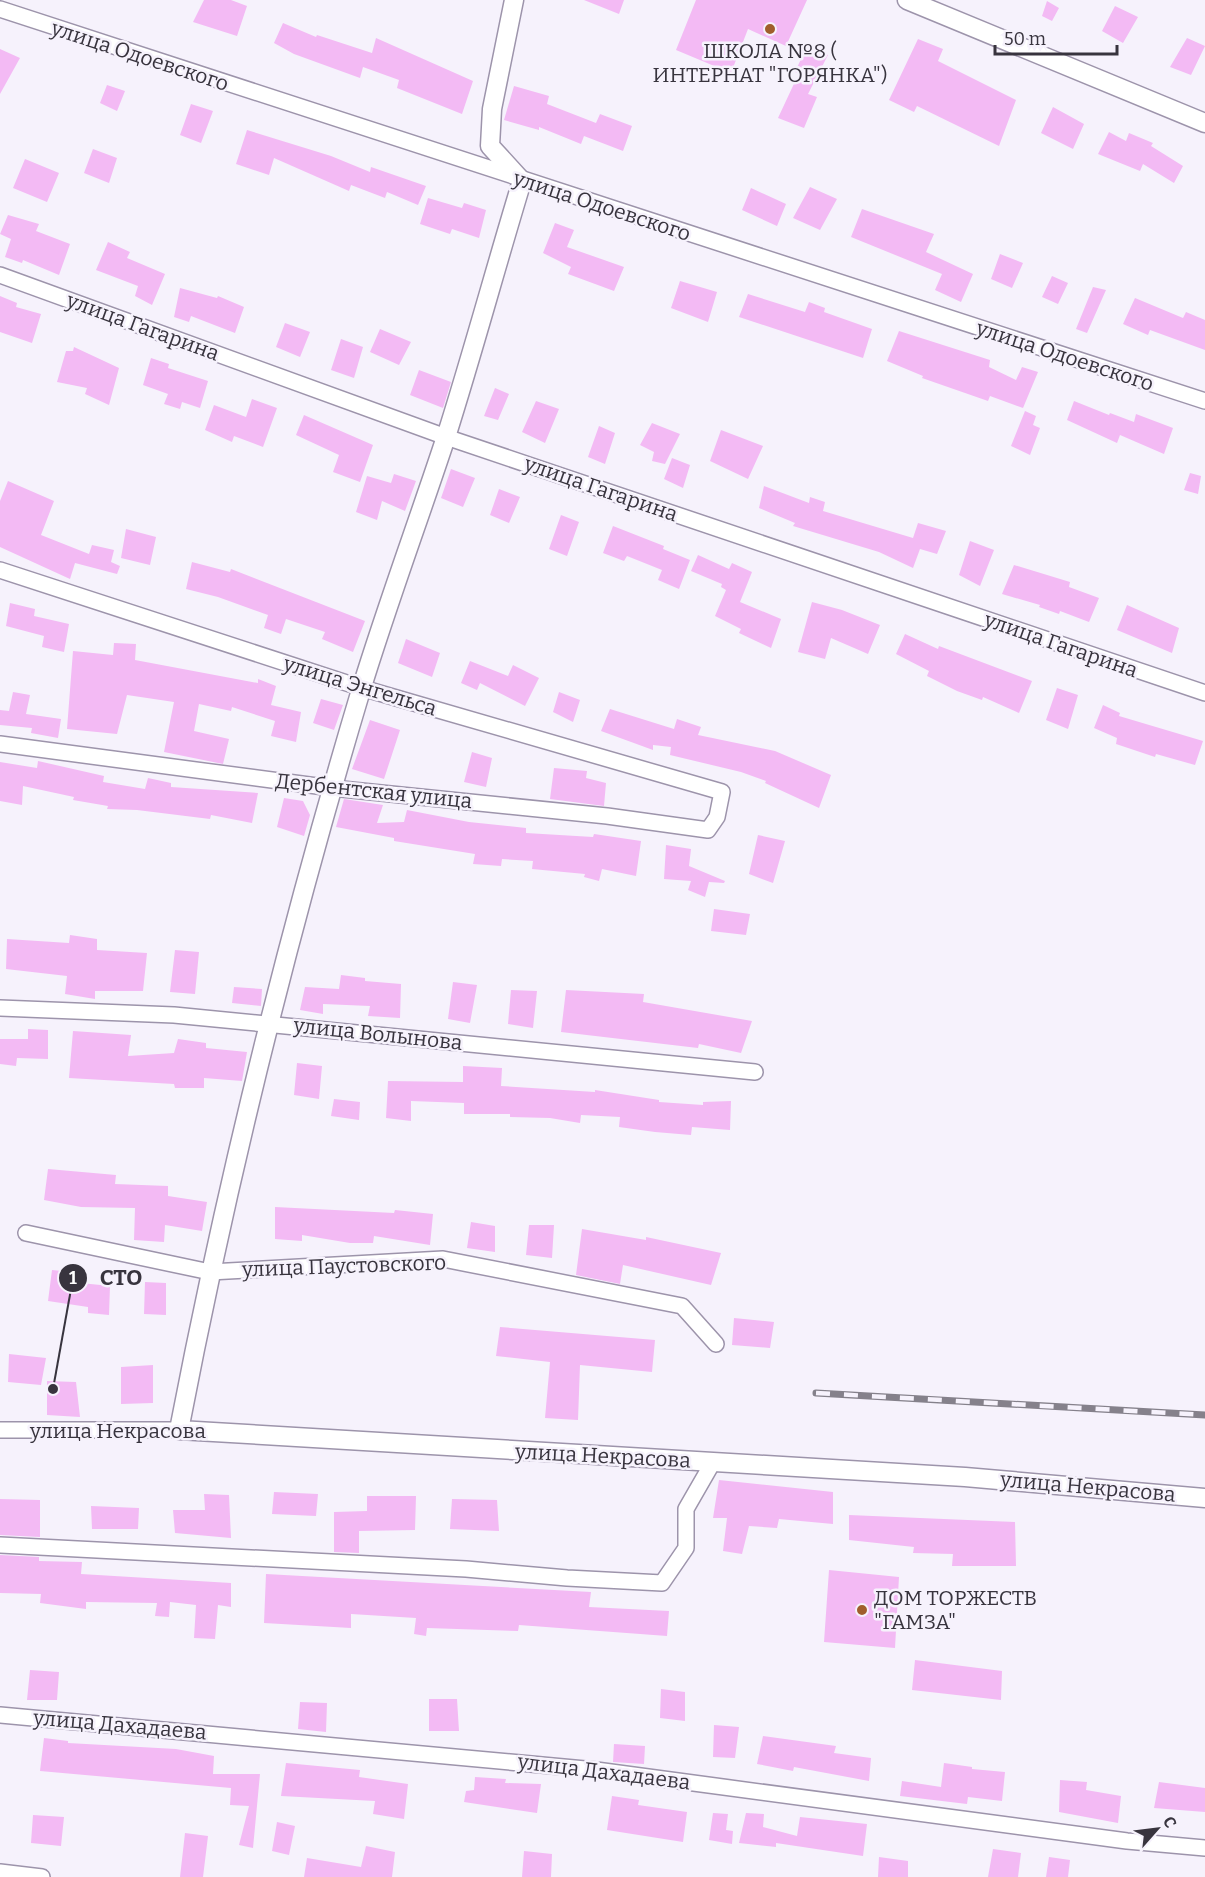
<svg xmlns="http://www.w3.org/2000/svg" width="1205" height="1877" font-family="Bitter,serif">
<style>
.building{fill:#f3baf4}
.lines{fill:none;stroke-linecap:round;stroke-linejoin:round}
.minor-casing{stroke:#9d94ab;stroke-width:18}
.tertiary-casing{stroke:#9d94ab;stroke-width:21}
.minor{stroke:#fff;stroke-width:15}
.tertiary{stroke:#fff;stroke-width:18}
.rail-casing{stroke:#85818b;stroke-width:7}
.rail{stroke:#f6f2fc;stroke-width:4.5;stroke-dasharray:14;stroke-linecap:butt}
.poi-dot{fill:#a05e2c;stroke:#f6f2fc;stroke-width:2}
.labels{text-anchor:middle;stroke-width:5;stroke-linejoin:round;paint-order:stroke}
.poi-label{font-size:21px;fill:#38343e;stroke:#f6f2fc}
.street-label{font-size:21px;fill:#38343e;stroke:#f6f2fc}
.leader{fill:none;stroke:#38343e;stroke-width:2}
.callout-dot{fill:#38343e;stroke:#f6f2fc;stroke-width:2}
.mark-label{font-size:18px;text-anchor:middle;font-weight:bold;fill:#fff}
.callout-label{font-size:22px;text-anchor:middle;font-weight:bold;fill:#38343e;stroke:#f6f2fc;stroke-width:5;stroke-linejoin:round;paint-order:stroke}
</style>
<rect width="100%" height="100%" fill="#f6f2fc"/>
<path class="building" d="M204,0H231L247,6L237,36L193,22Z
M584,0H624L619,14Z
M696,0H807L786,46L748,29L731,73L676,50Z
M1047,1L1059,8L1052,21L1042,16Z
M1115,6L1138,17L1123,43L1102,31Z
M283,23L316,37L317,35L372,53L376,38L473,81L462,114L397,88L399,80L363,67L360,78L294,54L274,43Z
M1187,38L1205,46L1191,75L1170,67Z
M918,39L943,49L938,61L1016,100L999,146L917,106L914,112L889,100Z
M807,46L828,55L808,94L817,97L804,128L778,118L799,73L795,72Z
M0,49L20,58L0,94Z
M107,85L125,91L117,111L100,103Z
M514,86L549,96L547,104L596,123L600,114L632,126L623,151L584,136L581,144L539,127V130L504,120Z
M191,104L213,111L201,143L180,135Z
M1053,107L1084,124L1073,149L1041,133Z
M247,130L331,156L370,172L371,167L426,186L418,205L387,192L385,198L351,185L349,191L274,158L269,175L236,164Z
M1109,132L1126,141L1129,133L1153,143L1151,146L1183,166L1174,183L1143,164L1140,171L1098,154Z
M93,149L117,158L109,183L84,173Z
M25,159L59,173L47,202L13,188Z
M810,187L837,199L820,230L793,218Z
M751,188L786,204L777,226L742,210Z
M428,198L462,208L464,203L486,210L479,238L452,229L450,234L420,224Z
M862,209L934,234L926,252L973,274L961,302L935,290L942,274L851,237Z
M8,215L39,224L36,231L70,244L59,275L23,260L22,263L5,257L11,239L0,234Z
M555,223L574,230L567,247L624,267L614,291L568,274L571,267L543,253Z
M108,242L130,252L127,258L165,274L152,305L135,296L138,286L96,270Z
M1000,254L1023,263L1012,288L991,279Z
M1052,276L1068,283L1058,304L1042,297Z
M680,281L717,292L708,322L671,308Z
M1093,287L1106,290L1087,333L1076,329Z
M180,288L217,298L218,296L244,307L235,333L191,316L189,322L174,317Z
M748,294L805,312L809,302L825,308L824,312L872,329L863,358L739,317Z
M0,296L17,303L16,307L41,314L32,343L0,332Z
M1135,298L1183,318L1186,312L1205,320V350L1150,330L1148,335L1123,324Z
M285,323L310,332L300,357L276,347Z
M380,329L411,342L399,365L370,352Z
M899,331L990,360L989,367L1016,380L1022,367L1038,372L1023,408L990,396L988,401L922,378L923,376L887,361Z
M341,339L363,347L354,378L331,370Z
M74,347L119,368L109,405L85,394L87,388L57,382L66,351H73Z
M151,358L169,364L168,368L208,381L200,408L182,402L180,409L164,404L168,394L143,385Z
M419,370L451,382L443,408L410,395Z
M495,388L509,394L498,420L484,416Z
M252,399L277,408L263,447L234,436L232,442L205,430L214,405L246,417Z
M536,401L559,409L545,443L522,432Z
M1074,401L1109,415L1110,413L1134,422L1136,414L1173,428L1164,454L1120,435L1117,443L1067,420Z
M1025,411L1036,416L1033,425L1040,428L1030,455L1011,446Z
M304,415L373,445L360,482L333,472L339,455L296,435Z
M652,423L680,434L665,464L652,461L654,452L640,445Z
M599,426L615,433L605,464L588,457Z
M721,430L763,446L748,479L710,461Z
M672,458L690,465L683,488L664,479Z
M451,469L475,478L463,507L441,498Z
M1190,473L1201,476L1198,494L1184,490Z
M394,474L416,481L405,511L382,501L377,520L356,512L367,476L391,483Z
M8,481L54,501L41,535L89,554L92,545L114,550L111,562L120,566L117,574L75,563L70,579L0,547V501Z
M764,486L809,503L810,497L825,502L823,511L913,538L918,523L946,531L937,554L920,549L913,568L879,552L793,526L795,523L759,508Z
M499,489L520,497L509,523L490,515Z
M561,515L579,522L567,556L549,549Z
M613,526L664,546L663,549L690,560L679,589L658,580L662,570L627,556L624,561L603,553Z
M126,529L156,537L150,565L121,558Z
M970,541L994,550L980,586L959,575Z
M698,555L729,569L732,563L752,572L740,602L781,619L771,648L739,633L741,629L715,616L726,590L721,587L722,584L691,571Z
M192,562L230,572L231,569L365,621L353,652L322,639L325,632L286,619L281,634L264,628L268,615L218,597L186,589Z
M1014,565L1070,582L1069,587L1099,598L1089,622L1060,611L1059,614L1039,607L1040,605L1002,594Z
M812,602L842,610L880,625L868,654L831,638L825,659L798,652Z
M10,603L35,609L34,616L69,624L64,652L42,647L44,636L6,626Z
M1127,605L1179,628L1172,653L1117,630Z
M905,634L938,649L939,646L1032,681L1019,713L983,697L982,700L957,691L927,676L929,671L896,654Z
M406,639L440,653L432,677L398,663Z
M114,643L136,644L135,660L258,683V679L276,686L271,705L301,712L296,742L271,736L275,721L232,707L231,711L199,704L194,731L229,739L223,764L164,752L174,702L127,695L117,734L67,729L73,651L113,655Z
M470,661L508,676L513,665L539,678L525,706L480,683L477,690L461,683Z
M1057,688L1078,695L1068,729L1046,720Z
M13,692L30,695L26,714L61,719L58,738L31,733L32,728L0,725V710L9,711Z
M559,692L580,700L573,722L553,712Z
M321,699L343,705L334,730L313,723Z
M1103,705L1120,713L1119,716L1203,741L1195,765L1156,754L1155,757L1116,744L1117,738L1094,728Z
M610,709L674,729L677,719L701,727L698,735L775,751L831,775L819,808L765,783L766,781L741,772L670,755L671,747L653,745V750L601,731Z
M370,720L400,730L384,779L352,769Z
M472,752L492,758L486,787L464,782Z
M38,761L104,776L103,782L145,789L148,778L171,783V787L258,793L252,823L211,815L210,819L137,810L107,809L108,806L73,800L74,797L23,786L22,805L0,801V762L37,768Z
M554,768L587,771L586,778L606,783L604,806L550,799Z
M284,798L303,801L310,815L304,836L277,827Z
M344,799L383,805L377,823L404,822L407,810L469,822L526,828V833L593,837L594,834L641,841L636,876L602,869L599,881L584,877L585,874L532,869L533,861L502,859L501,866L473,864L475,854L394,841V838L336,827Z
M758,835L785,841L773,883L749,874Z
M666,845L691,849L689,866L725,881L724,883L709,882L705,897L688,890L691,881L664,879Z
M714,909L750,914L746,935L711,931Z
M70,935L97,939V950L147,953L143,991H95V999L65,994L67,976L6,969L7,939L69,943Z
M175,950L199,952L195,994L170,992Z
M341,975L365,978V981L401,984L400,1018L368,1016L370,1006L323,1004V1014L300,1010L305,987L339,989Z
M453,982L477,985L470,1023L448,1019Z
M234,987L262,989L261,1006L232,1003Z
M511,990L537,991L533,1028L508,1024Z
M566,990L644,994L643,1002L752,1021L741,1053L699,1044L698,1048L561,1032Z
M28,1029L48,1030V1059L17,1058L16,1066L0,1064V1039H28Z
M73,1031L131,1035L128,1056L174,1053L178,1039L206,1043V1048L247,1052L242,1081L204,1078V1088H175L174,1084L69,1078Z
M297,1063L322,1066L319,1099L294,1095Z
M463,1066L502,1068L501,1086L595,1092V1090L659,1100V1102L703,1105V1102L731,1101L730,1130L692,1127L691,1135L655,1132L619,1127L620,1117L581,1115L580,1123L550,1118L510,1117V1114H464V1103L411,1101V1121L386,1118L388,1081L463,1082Z
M334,1099L360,1102L359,1120L331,1116Z
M48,1169L116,1175L115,1184L168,1186V1196L207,1202L202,1231L165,1225L164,1242L134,1240L135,1208L81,1207L44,1200Z
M275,1207L394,1213L395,1210L433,1214L430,1245L374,1236L373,1243H350L302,1235V1241L275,1239Z
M471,1222L495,1226V1252L467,1248Z
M529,1225H554L552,1258L526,1255Z
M582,1229L646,1240V1237L721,1253L711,1285L623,1265L620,1284L576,1275Z
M52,1270L82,1273L81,1283L110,1286L109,1315L88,1313V1307L48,1301Z
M145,1282L166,1283V1315L144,1314Z
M734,1318L774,1322L770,1348L732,1345Z
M500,1327L655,1340L652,1372L580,1365L578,1420L545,1418L550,1362L496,1356Z
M9,1354L46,1358L41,1385L8,1382Z
M153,1365V1403L121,1404V1367Z
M47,1381L76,1382L80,1417L47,1415Z
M719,1480L833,1492V1524L779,1519L777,1528L749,1526L742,1554L723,1551L727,1518H713Z
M274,1492L318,1494L316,1516L272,1514Z
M204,1494L229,1495L231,1538L175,1533L173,1510H205Z
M367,1496H416L415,1530L359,1531V1553L334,1552V1512L367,1511Z
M0,1499L40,1500V1537L0,1535Z
M452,1499L497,1500L499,1531L450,1529Z
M91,1506L139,1508L138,1529H92Z
M849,1515L1015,1522L1016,1566H952L953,1554L913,1553L914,1547L849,1540Z
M0,1555L39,1557V1561L82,1562L81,1574L231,1583V1607L218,1605L215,1639L194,1638L196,1605L170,1602L169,1617L155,1616L157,1603L86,1602V1609L40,1603L41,1594L0,1593Z
M829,1570L899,1577L895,1648L824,1642Z
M266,1574L591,1592L589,1607L669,1611L667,1636L519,1625L518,1631L427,1628L426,1636L414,1634L416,1618L351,1614V1628L264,1623Z
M915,1660L1002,1671L1001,1700L912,1690Z
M30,1670L59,1672L57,1700H27Z
M661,1689L685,1692V1721L660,1718Z
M429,1699H457L459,1731H429Z
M300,1702L327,1703L326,1732L298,1729Z
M714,1725L739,1727L735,1758L713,1757Z
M763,1736L836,1746L834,1753L871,1758L869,1781L794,1767L793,1771L757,1764Z
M44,1738L68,1741V1743L176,1749L214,1756L213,1774H260L253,1848L239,1845L249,1806L230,1805L231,1788L40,1771Z
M614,1744L645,1746L644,1764L613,1762Z
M286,1763L360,1770L359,1777L408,1784L404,1819L373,1814L375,1801L281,1796Z
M944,1763L972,1767V1769L1005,1772L1002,1801L968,1797L967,1804L900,1796L902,1781L941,1787Z
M475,1777L506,1779L505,1783L541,1784L537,1813L464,1802L466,1791L474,1790Z
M1060,1780L1087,1782L1086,1790L1121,1796L1118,1823L1059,1812Z
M1159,1782L1205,1788V1812L1154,1808Z
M612,1796L639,1800L638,1805L687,1812L683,1842L607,1830Z
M713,1813L728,1814L726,1830L733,1831L732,1844L709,1840Z
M746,1813L764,1814L763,1827L797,1836L800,1817L867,1824L863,1856L776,1843V1847L739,1843Z
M33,1815L64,1817L61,1846L31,1843Z
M277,1822L295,1826L289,1855L272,1851Z
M185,1833L208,1836L203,1877H180Z
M366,1846L395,1852L392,1877H304L307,1858L361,1867Z
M993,1849L1021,1853L1018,1877H988Z
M524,1851L552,1854L551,1877H522Z
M879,1857L908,1861V1877H878Z
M1049,1857L1070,1860L1068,1877H1046Z"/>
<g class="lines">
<defs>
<path id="minor" d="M0,9L1205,401
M0,275L446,437L1205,693
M0,570L362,688L722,792L717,817L708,830L607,816L332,788L0,744
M0,1008L174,1015L755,1072
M26,1233L210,1272L443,1259L682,1306L716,1344
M0,1430H179
M0,1545L466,1569L567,1578L662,1583L686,1548V1509L713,1462
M0,1715L596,1770L1127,1841L1205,1848
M0,1872L42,1877"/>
<path id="tertiary" d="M514,0L492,109L490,146L522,181C496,266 473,352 446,437C418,522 387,605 361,690C288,934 227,1180 179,1430L965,1477L1205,1498
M907,0L1205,123"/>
</defs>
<use href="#minor" class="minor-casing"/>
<use href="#tertiary" class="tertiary-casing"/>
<use href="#minor" class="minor"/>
<use href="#tertiary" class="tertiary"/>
<defs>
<path id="rail" d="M816,1393L1205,1415"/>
</defs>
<use href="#rail" class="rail-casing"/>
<use href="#rail" class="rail"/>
</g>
<g class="poi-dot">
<circle cx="770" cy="29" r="6"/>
<circle cx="862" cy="1610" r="6"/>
</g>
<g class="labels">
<g class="poi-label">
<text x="770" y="58">ШКОЛА №8 (<tspan x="770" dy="24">ИНТЕРНАТ "ГОРЯНКА")</tspan></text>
<text x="874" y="1605" text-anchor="start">ДОМ ТОРЖЕСТВ<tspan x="874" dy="24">"ГАМЗА"</tspan></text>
</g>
<g class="street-label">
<text transform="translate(140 56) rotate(18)" y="7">улица Одоевского</text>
<text transform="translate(602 206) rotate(18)" y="7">улица Одоевского</text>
<text transform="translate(143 327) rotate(20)" y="7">улица Гагарина</text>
<text transform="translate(1065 356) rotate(18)" y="7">улица Одоевского</text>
<text transform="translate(601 489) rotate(19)" y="7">улица Гагарина</text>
<text transform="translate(1061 645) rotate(19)" y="7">улица Гагарина</text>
<text transform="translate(360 686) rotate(17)" y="7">улица Энгельса</text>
<text transform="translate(374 791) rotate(6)" y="7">Дербентская улица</text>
<text transform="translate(378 1034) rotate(6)" y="7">улица Волынова</text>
<text transform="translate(344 1266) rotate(-2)" y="7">улица Паустовского</text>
<text x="118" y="1438">улица Некрасова</text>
<text transform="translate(603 1456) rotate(3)" y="7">улица Некрасова</text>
<text transform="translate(1088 1487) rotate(5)" y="7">улица Некрасова</text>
<text transform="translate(120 1725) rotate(5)" y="7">улица Дахадаева</text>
<text transform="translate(604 1772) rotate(7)" y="7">улица Дахадаева</text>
</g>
</g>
<path class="leader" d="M53 1389L73 1278"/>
<g class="callout-dot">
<circle cx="53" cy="1389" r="6"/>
<circle cx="73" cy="1278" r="15"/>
</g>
<g class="mark-label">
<text x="73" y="1284">1</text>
</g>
<g class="callout-label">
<text x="121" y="1285">СТО</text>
</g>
<g transform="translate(1157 1829) rotate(62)" stroke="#f6f2fc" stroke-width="4.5" paint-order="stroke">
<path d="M0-4.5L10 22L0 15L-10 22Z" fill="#38343e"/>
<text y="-9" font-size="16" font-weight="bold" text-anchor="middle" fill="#38343e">С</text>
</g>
<path d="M995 45v9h122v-9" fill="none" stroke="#38343e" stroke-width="3"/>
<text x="1004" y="45" font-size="18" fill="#38343e" stroke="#f6f2fc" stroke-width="4.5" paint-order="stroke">50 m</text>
</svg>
